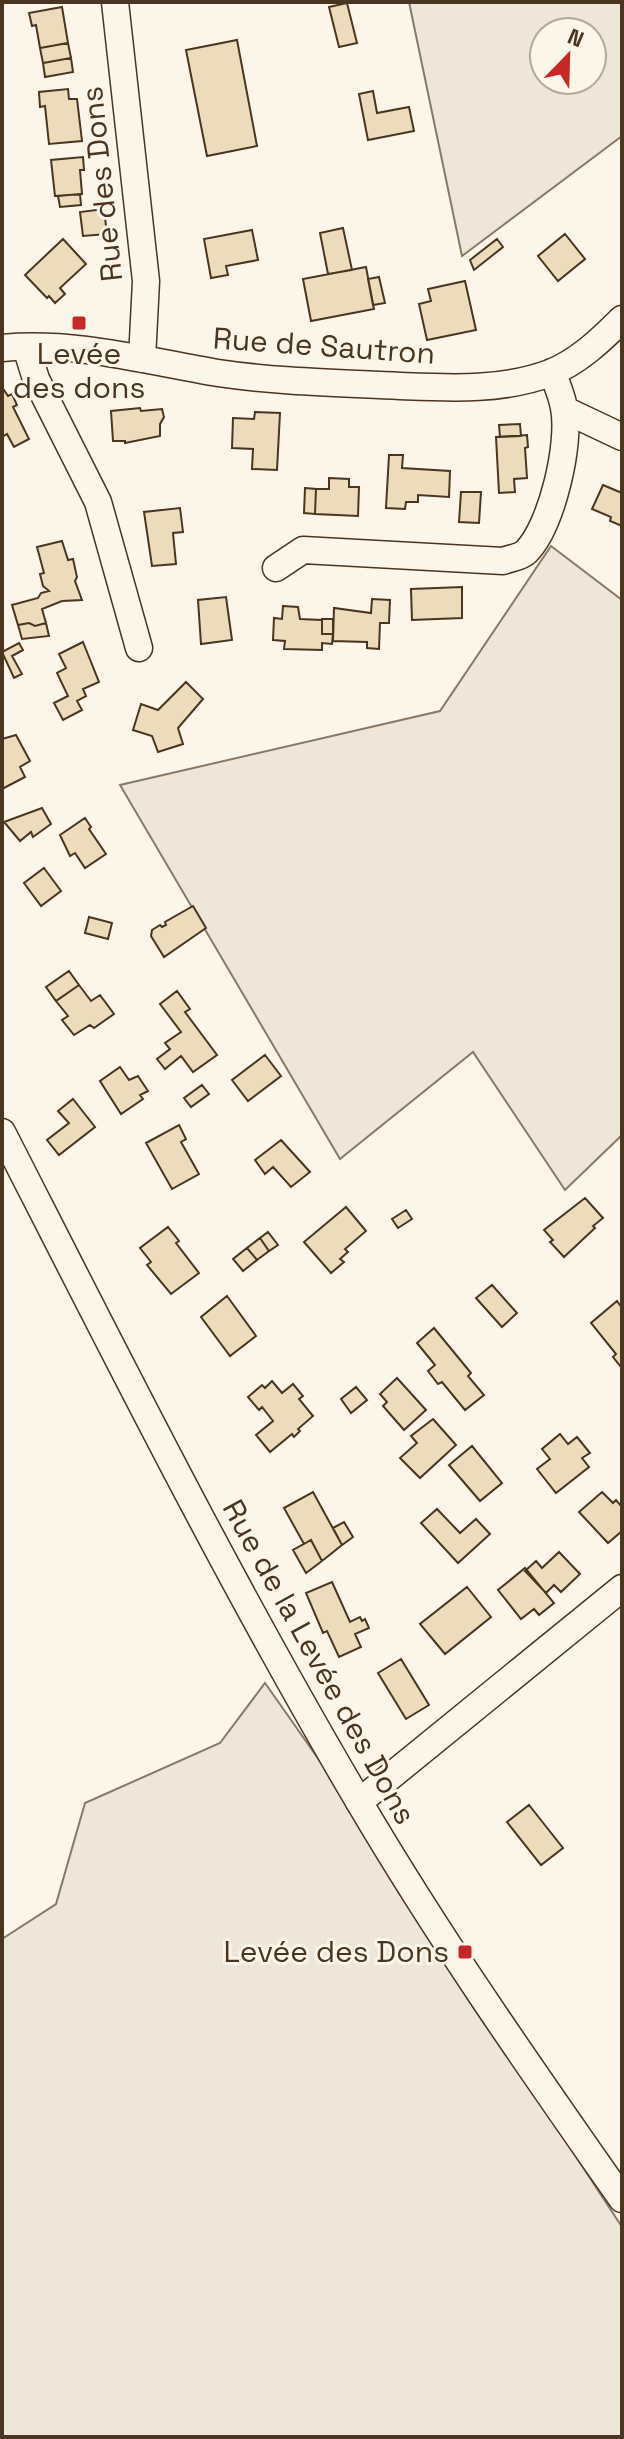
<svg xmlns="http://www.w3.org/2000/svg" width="624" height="2439" font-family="'Space Grotesk',sans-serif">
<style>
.green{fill:#ede6d9;stroke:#887966;stroke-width:2;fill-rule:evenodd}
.building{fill:#ecdcbc;stroke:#4a3520;stroke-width:2}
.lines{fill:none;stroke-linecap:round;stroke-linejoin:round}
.minor-casing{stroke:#4a3520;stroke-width:29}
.minor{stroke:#fbf6e9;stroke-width:26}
.poi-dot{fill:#c62828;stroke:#fbf6e9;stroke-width:3}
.labels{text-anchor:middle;stroke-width:6;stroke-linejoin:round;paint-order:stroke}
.street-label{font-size:30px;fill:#4a3520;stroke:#fbf6e9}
.poi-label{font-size:30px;fill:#4a3520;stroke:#fbf6e9}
</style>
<rect width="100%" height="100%" fill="#fbf6e9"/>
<path class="green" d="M409,2H622V136L462,256ZM544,32H592V80H544Z
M551,546L622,600V1135L565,1190L473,1052L340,1159L120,785L440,711Z
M265,1683L341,1791L400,1888L622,2227V2437H2V1939L56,1904L85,1803L220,1743Z"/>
<path class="building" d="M347,3L357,43L339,47L329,7Z
M62,7L68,43L40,48L36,25L32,26L29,13Z
M237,40L257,146L207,156L186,50Z
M68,43L71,58L43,63L40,48Z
M71,58L73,72L45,77L43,63Z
M68,89L69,99H77L82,141L49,144L45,106L40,107L39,92Z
M373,91L377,113L409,107L414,131L368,140L359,94Z
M83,157L84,170H80L82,194L55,196L51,160Z
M80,194L81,205L60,207L58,196Z
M104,209L107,234L83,236L80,212Z
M343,228L352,270L328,274L320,233Z
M252,230L258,260L226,266L228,275L211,278L204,239Z
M565,234L585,259L558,281L538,256Z
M63,239L86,264L60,288L65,294L55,303L49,296L47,298L25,275Z
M497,239L503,247L474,270L470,260Z
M366,267L374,309L311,321L303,279Z
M379,277L385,303L373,305L368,279Z
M465,281L476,330L427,340L419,304L431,301L428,289Z
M4,390L8,396L12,394L17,405L13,407L29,439L14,447L7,434L2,437V391Z
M140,408L141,411L162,409L164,417L160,424V436L125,443V441H113L111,411Z
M255,412L280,413L277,470L252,469L253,449L232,448L233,418L254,419Z
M520,424L521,436L500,437L499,425Z
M527,435L528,447L525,448L527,478L514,479L515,492L499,493L496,437Z
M389,455H403L402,468L450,471L449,497L418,495V502H406L405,509L386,508Z
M329,478L349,479V487H359L358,516L315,514L316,489H329Z
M603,485L622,493V526L610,521L611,517L592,509Z
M305,488L316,489L315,514L304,513Z
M461,492H481L479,523L459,522Z
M180,508L183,532L173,533L176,564L152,566L144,512Z
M62,541L68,560L73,559L77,577L75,581L82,600L62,601L42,609L46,623L35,626L29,623L18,625L12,605L38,598L41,593L49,591L43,586L40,574L44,573L37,547Z
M462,587V618L412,620L411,589Z
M226,597L232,640L201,644L198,600Z
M372,599L390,600L389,623H380L379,649L367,648V642L333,641L334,608L371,613Z
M283,606L298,607L300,619L322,620V634H333L332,644L322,643V650L284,649L285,641L273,640L274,618L282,619Z
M322,619H333V634H322Z
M29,623L35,626L46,623L49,636L22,639L18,625Z
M83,642L99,682L83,689L86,696L77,701L82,710L63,720L54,703L68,696L57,673L66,668L59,654Z
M19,643L23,650L12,656L22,674L14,678L2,652Z
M186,682L203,699L178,728L183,744L158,752L152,736L133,730L141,704L158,710Z
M16,735L30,761L20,767L25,777L2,789V739Z
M42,808L51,824L33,837L31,832L20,841L4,822Z
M85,818L91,827L89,829L106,854L85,868L75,853L70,856L60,835Z
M44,868L61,891L41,906L24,883Z
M193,906L206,928L164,957L151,936L152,930L160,925L162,927L166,925L165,922Z
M89,917L112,923L108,939L85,933Z
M69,971L79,985L56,1001L46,987Z
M79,985L91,1001L100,995L114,1014L94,1028L90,1025L74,1035L62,1020L68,1016L56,1001Z
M177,991L190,1009L185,1012L217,1055L193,1072L181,1056L165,1069L157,1059L170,1049L165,1043L181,1032L160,1004Z
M265,1055L281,1076L248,1101L232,1080Z
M120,1067L129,1080L138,1076L148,1091L140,1095L143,1099L121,1114L100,1081Z
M202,1085L209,1094L191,1107L184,1098Z
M73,1099L95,1127L59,1155L47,1140L69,1123L58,1111Z
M179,1125L186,1139L181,1142L199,1174L172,1189L146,1143Z
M281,1140L310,1172L291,1187L273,1167L265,1174L255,1160Z
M585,1198L603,1218L593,1226L595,1228L564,1257L550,1242L553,1240L544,1230Z
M346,1207L366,1231L345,1249L348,1252L340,1259L344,1262L331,1273L304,1242Z
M406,1210L412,1219L398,1228L392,1219Z
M168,1227L179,1241L176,1243L199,1273L171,1294L147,1265L151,1262L140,1248Z
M268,1232L278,1245L269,1251L260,1238Z
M260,1238L269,1251L257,1260L247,1248Z
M247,1248L257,1260L243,1271L233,1259Z
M492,1285L517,1313L502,1327L476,1298Z
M227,1296L256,1336L230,1356L201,1317Z
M617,1301L622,1308L621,1367L613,1357L616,1354L591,1323Z
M434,1328L471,1373L468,1376L484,1395L465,1410L442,1382L438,1384L428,1371L435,1365L417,1343Z
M397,1378L426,1410L404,1430L383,1406L387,1402L380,1394Z
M272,1381L282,1393L293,1384L303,1396L299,1399L313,1416L298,1429L300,1431L294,1437L292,1434L270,1452L256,1435L273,1421L262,1407L259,1410L248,1397L262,1385L265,1388Z
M356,1387L367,1400L351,1413L341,1399Z
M433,1419L456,1445L420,1478L400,1458L417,1443L411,1436Z
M560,1434L568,1444L577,1437L590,1453L582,1458L589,1467L556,1493L537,1469L550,1459L542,1449Z
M472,1446L502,1483L480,1501L449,1465Z
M313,1492L342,1545L322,1561L311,1540L304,1544L284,1508Z
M602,1492L613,1503L616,1500L622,1507V1531L608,1543L579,1512Z
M437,1509L460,1533L476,1519L490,1534L458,1563L421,1523Z
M344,1522L353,1537L342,1545L333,1528Z
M311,1540L322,1561L306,1573L293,1550Z
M559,1552L580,1574L561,1592L554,1585L546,1593L525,1571L536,1561L542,1568Z
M525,1568L554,1603L539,1615L534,1609L521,1619L498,1590Z
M332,1582L350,1622L360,1617L362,1621L365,1619L369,1628L355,1634L361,1647L339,1657L327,1631L323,1633L306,1593Z
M467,1587L491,1617L445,1654L420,1624Z
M401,1659L429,1705L406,1719L378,1673Z
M529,1805L563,1848L541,1865L507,1822Z"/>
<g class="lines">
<defs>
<path id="minor" d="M115,2L146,281L142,359
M26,347L36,379L98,502L139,648
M2,348C76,341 146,361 218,373C278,382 340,383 400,386C450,388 502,391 550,373C578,362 601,340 622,319
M565,410L622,437
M276,568L303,550L503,561C511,558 521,557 526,552C552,526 571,443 564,408C562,396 557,384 552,372
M2,1132C117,1357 230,1583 358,1800C439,1938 531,2069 622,2199
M359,1802L622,1588"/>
</defs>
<use href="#minor" class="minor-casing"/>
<use href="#minor" class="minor"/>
</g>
<g class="poi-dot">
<rect x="71" y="315" width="16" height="16" rx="4"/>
<rect x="457" y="1944" width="16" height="16" rx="4"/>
</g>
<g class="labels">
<g class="street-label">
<text transform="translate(102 184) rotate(-96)" y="10">Rue des Dons</text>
<text transform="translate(324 346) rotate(4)" y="10">Rue de Sautron</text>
<text transform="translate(319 1662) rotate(61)" y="10">Rue de la Levée des Dons</text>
</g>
<g class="poi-label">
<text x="79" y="364">Levée<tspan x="79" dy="34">des dons</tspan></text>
<text x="449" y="1962" text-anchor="end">Levée des Dons</text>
</g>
</g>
<rect width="624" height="2439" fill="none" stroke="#4a3520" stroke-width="8"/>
<g transform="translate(568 56) rotate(23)"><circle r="38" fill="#fbf6e9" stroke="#b4a999" stroke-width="2"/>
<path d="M0-6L14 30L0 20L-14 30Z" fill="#c62828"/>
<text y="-12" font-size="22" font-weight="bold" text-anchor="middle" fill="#4a3520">N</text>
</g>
</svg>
